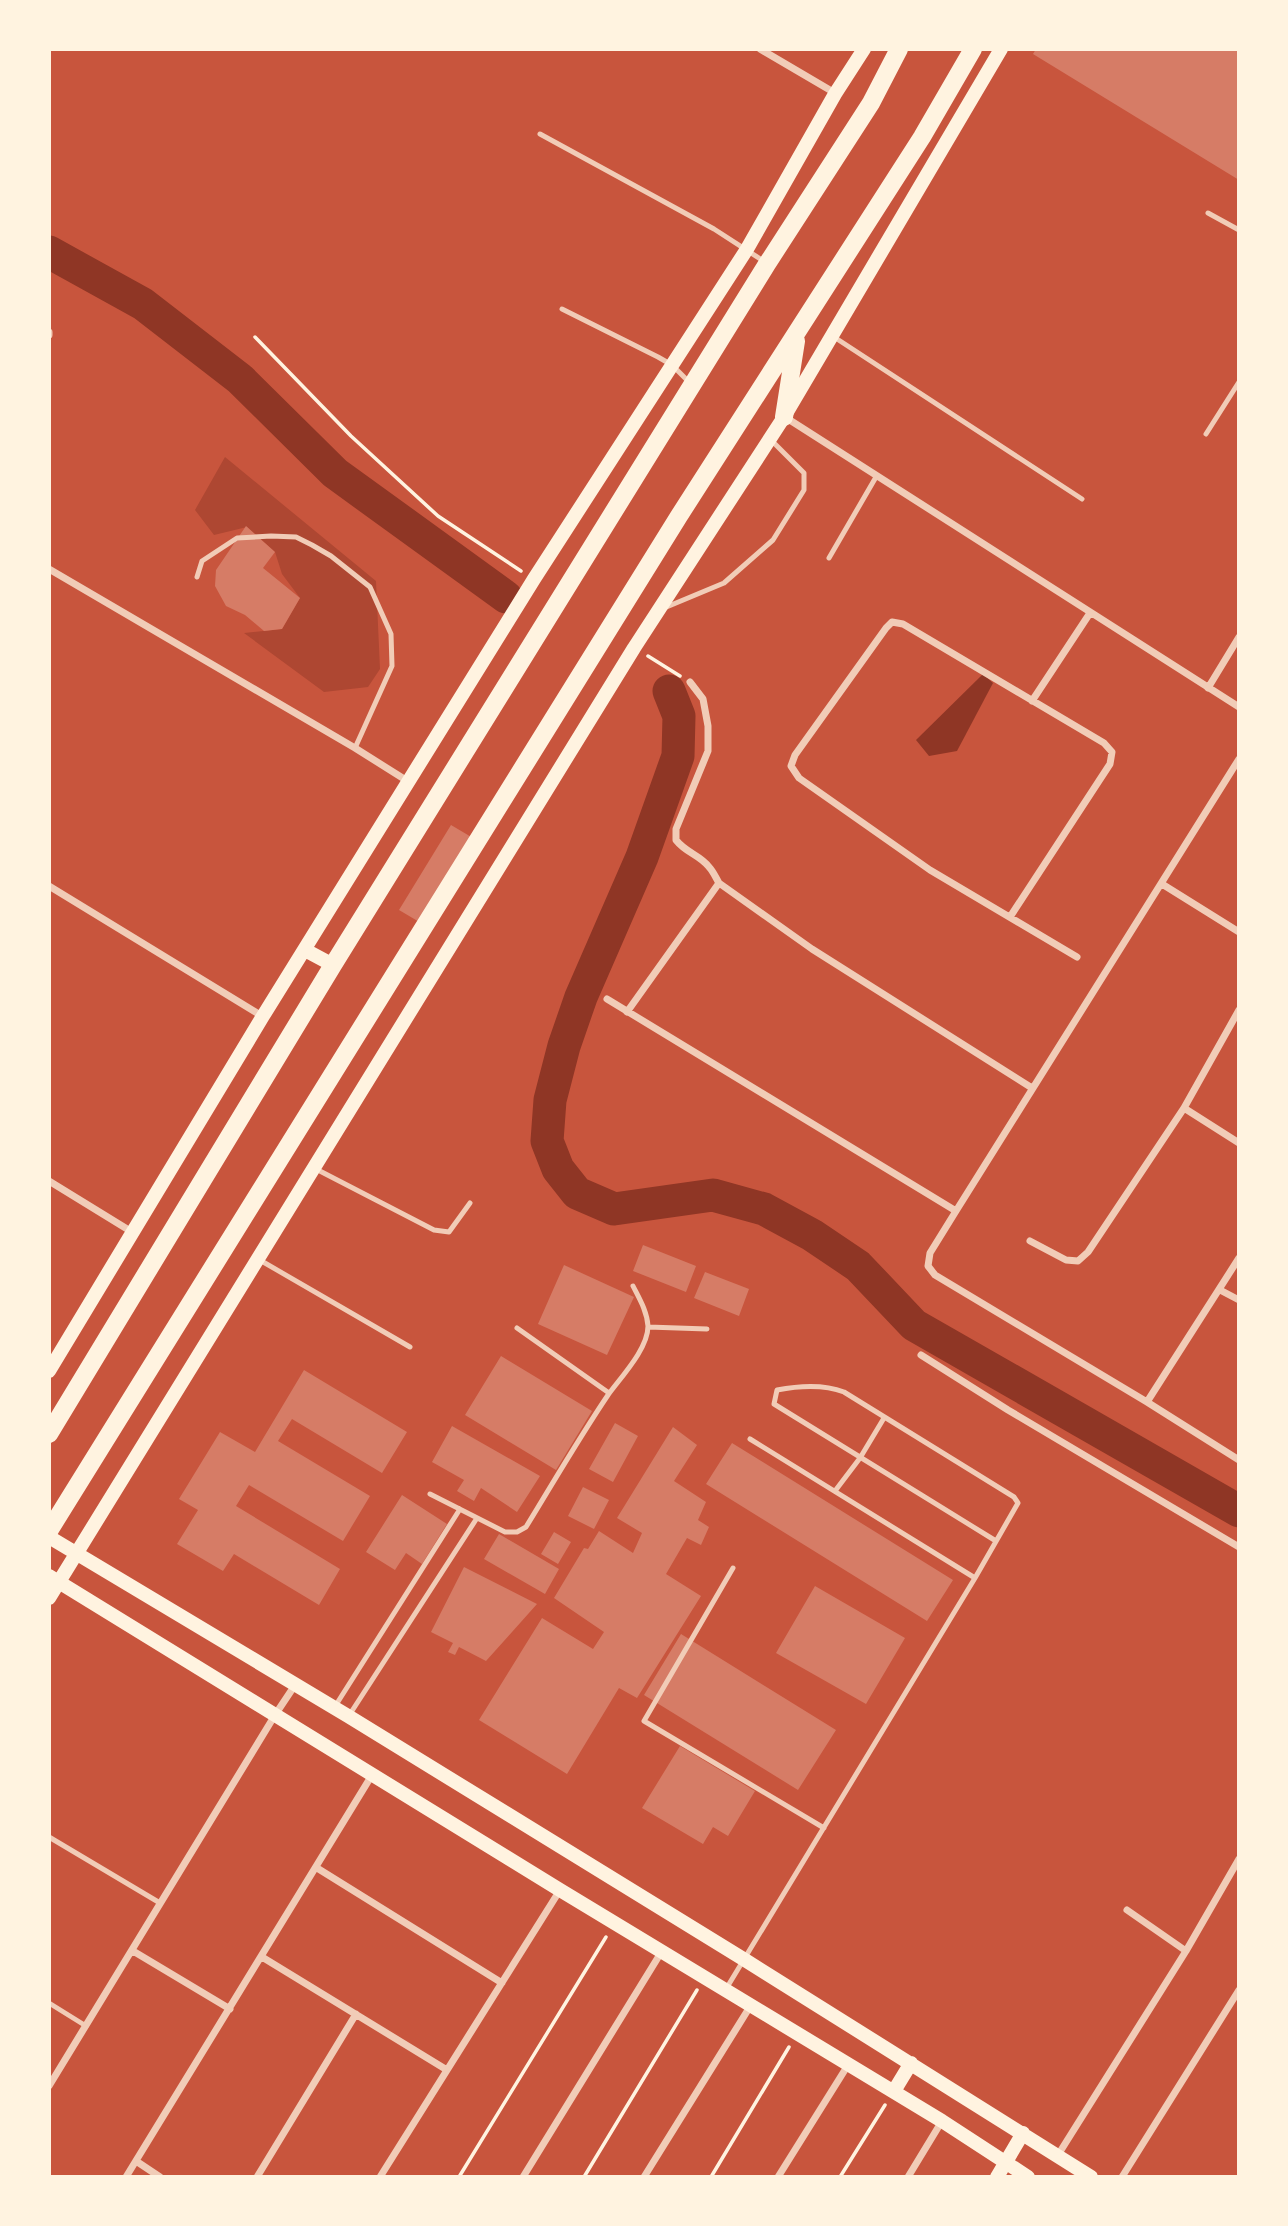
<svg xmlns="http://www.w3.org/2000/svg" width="1288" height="2226" font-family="'Source Sans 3',sans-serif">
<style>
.green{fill:#ae4732}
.water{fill:#8f3625}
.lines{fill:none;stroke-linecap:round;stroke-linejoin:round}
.river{stroke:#8f3625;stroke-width:33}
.building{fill:#d67c66}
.path{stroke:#fff3e0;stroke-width:3.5}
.service{stroke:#f1ccb7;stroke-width:5}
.minor{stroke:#f1ccb7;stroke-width:7}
.secondary{stroke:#fff3e0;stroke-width:14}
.primary{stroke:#fff3e0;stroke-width:18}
</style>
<rect width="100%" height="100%" fill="#c8553d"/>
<path class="green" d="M225,457L376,581L380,669L368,687L324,692L244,633L282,629L300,598L282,574L275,552L247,527L214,535L195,510Z"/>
<path class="water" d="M983,674L993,683L957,751L929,756L916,740Z"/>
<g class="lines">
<path class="river" d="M49,252L143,304L240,379L335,473L506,597
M669,691L679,716L678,756L642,857L581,997L564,1046L550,1100L547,1141L558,1169L577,1193L614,1209L713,1195L764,1209L812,1235L858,1266L914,1325L1239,1511"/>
</g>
<path class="building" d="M1036,49H1239V180L1033,54Z
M246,526L275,552L263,568L300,598L282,629L264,631L245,615L226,606L215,586L216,570Z
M451,825L473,838L421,923L399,910Z
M643,1245L696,1266L686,1292L633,1271Z
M564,1265L634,1297L607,1355L538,1324Z
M705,1272L749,1289L739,1316L694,1298Z
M501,1356L592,1411L556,1470L465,1415Z
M304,1370L407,1432L382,1473L292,1419L278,1441L370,1496L343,1541L249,1485L236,1506L340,1569L319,1605L234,1554L223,1571L177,1544L198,1510L179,1499L220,1432L255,1452Z
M615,1423L638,1436L613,1482L589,1469Z
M452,1426L540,1476L517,1512L481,1488L474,1501L457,1491L464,1480L432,1462Z
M673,1427L697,1445L674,1481L706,1502L698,1520L709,1527L701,1545L687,1538L666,1574L701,1596L637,1698L619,1688L567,1774L479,1720L542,1618L593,1649L604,1632L554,1598L584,1548L588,1549L599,1531L633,1553L642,1533L617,1518Z
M732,1443L953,1580L927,1621L706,1484Z
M583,1487L609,1500L594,1529L568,1516Z
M402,1495L447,1524L422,1564L406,1553L395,1570L366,1552Z
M554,1532L571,1542L558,1564L541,1554Z
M499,1534L559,1569L545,1594L484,1559Z
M464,1567L537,1604L486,1661L459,1647L455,1655L448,1652L453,1643L431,1632Z
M815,1586L905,1638L866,1704L776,1653Z
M681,1634L836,1730L798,1790L644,1695Z
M680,1746L755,1791L728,1836L713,1827L703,1844L642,1808Z"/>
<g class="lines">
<path class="path" d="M255,337L351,436L438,516L521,571
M648,656L680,676
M459,2177L606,1937
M584,2177L697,1990
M711,2177L789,2047
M840,2177L885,2105"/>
<path class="service" d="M540,134L714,229L765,262
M1208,213L1239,230
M562,309L658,357L672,365L689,382
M834,337L1082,499
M1206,434L1239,382
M829,558L876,477
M197,577L202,561L237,538L271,536L296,537L312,545L331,556L370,587L391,634L392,666L355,748
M664,608L724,583L773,540L804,490V473L771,440
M314,1168L434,1230L449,1232L470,1203
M258,1259L410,1347
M648,1327L707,1329
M517,1328L609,1393
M750,1439L975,1578
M835,1491L860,1458L884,1418
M430,1494L505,1532H517L526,1527C553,1483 579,1438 608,1395C621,1377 648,1349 648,1326C647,1311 639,1298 633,1286
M733,1568L644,1721L824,1828
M334,1708L460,1509
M350,1714L477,1518
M49,1837L160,1903
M726,1989L975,1578L1018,1503L1014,1497L844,1392C823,1384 798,1386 777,1390L774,1404L996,1541
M49,2003L86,2026"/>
<path class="minor" d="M760,49L835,93
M49,332V335
M785,417L1239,707
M49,569L355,748L409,782
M690,682L703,699L708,726V751L676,829V840C686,853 700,855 709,867C713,871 716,878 719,883L812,949L1032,1088
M1208,688L1239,637
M1032,701L1090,613
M1239,759L956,1211L930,1253L928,1266L935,1275L1147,1402L1239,1460
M1162,884L1239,932
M49,886L262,1016
M1010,917L1110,764L1112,752L1104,743L903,624L892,622L886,628L795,755L791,766L799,778L930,870L1077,957
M607,999L956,1211
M627,1012L719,883
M1184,1108L1239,1143
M49,1181L132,1232
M1030,1241L1066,1260L1078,1261L1088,1252L1184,1108L1239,1010
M1220,1290L1239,1300
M921,1355L1008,1410L1239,1547
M1147,1402L1239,1258
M317,1868L502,1983
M1127,1910L1186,1951
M133,1951L230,2009
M262,1957L447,2070
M49,2086L275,1715L295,1685
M1058,2155L1186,1951L1239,1859
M136,2161L160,2177
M126,2177L372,1775
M257,2177L356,2014
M380,2177L560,1890
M523,2177L662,1951
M644,2177L751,2005
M778,2177L848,2065
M908,2177L942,2121
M1122,2177L1239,1990"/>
<path class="secondary" d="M305,950L333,965
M49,1371L263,1016L534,579L747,249L835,94L864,49
M49,1537L348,1716L745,1960L1091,2177
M49,1576L560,1890L942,2121L1028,2177
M49,1598L634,648L784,417L1001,49
M894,2091L911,2063
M997,2177L1023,2133"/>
<path class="primary" d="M784,417L796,341
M49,1434L333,965L767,264L871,103L899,49
M49,1531L679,516L922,137L973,49"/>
</g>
<rect width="1288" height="2226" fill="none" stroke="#fff3e0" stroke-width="102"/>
</svg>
